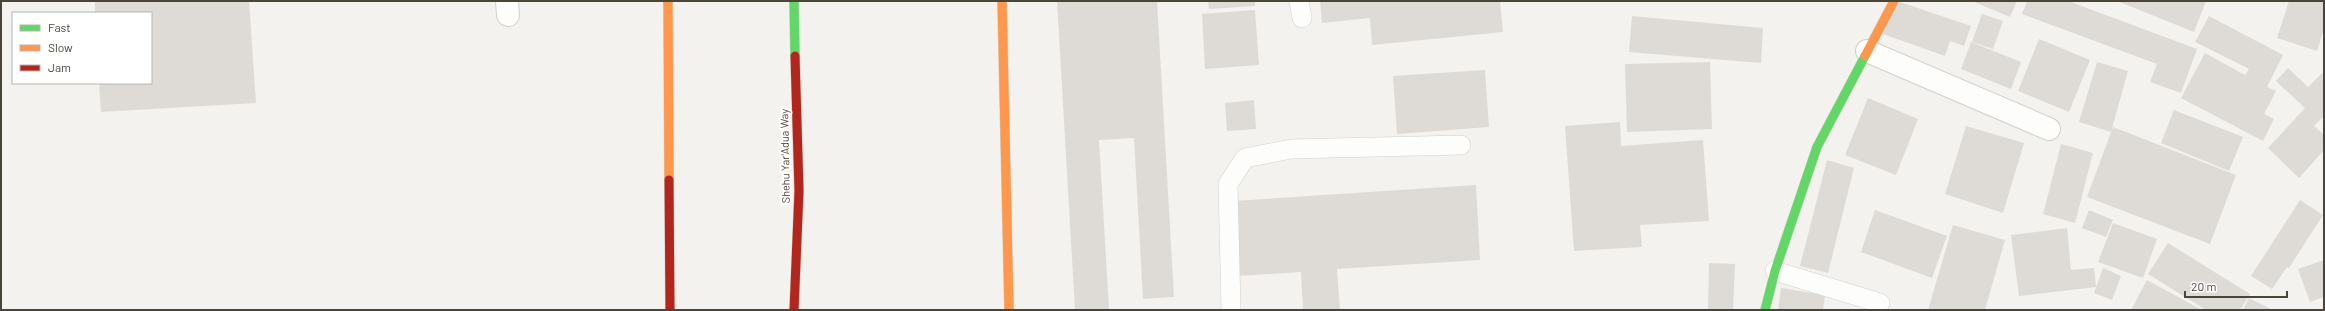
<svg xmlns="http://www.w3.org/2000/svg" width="2325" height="311" font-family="Barlow,sans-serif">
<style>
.building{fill:#dedbd6}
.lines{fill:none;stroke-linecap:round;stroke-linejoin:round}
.lane-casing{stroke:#d2d0cb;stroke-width:20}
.street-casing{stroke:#d2d0cb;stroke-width:24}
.fast-casing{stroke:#d3cfc5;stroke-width:10}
.slow-casing{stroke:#d3cfc5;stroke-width:10}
.jam-casing{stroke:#d3cfc5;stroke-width:10}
.lane{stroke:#fdfdfc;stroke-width:19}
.street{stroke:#fdfdfc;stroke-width:22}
.fast{stroke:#63d668;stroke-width:9}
.slow{stroke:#ff974d;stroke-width:9}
.jam{stroke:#b3261e;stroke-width:9}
.labels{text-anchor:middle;stroke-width:4;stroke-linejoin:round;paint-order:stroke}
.street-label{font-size:11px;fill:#4b4439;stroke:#fff}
</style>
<rect width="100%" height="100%" fill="#f4f2ee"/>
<path class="building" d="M95,1H249L256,103L101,112L99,83H151V13H95Z
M1057,1H1157L1174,297L1143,299L1134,138L1099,140L1109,309L1075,310Z
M1208,1H1255V6L1209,9Z
M1320,1H1500L1503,32L1372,45L1370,18L1322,23Z
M1897,1L1971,26L1964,46L1950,41L1945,56L1883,34Z
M1972,1H2017L2010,17Z
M2027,1H2068L2197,49L2181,93L2150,82L2157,64L2022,14Z
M2117,1H2206L2194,32Z
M2289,1H2324V29L2317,51L2277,38Z
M1255,10L1259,65L1205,69L1202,14Z
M1982,14L2003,21L1993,49L1972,42Z
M1632,16L1763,28L1761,63L1629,52Z
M2209,16L2283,55L2267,87L2276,91L2264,114L2274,119L2263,141L2181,98L2205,53L2245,75L2249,69L2195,42Z
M2039,39L2090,60L2069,112L2018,91Z
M1971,42L2021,62L2011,89L1961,69Z
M1710,62L1712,129L1627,132L1625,64Z
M2097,62L2128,71L2111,132L2079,122Z
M2288,68L2308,87L2322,73L2324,75V116L2314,126L2324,135V150L2299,178L2268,148L2305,108L2276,81Z
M1485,70L1489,127L1397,134L1393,76Z
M1868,98L1918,119L1896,175L1845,155Z
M1254,100L1256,129L1227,131L1225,103Z
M2174,110L2243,137L2229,171L2161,143Z
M1620,122L1621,146L1703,140L1709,221L1640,225L1642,247L1574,251L1565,126Z
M1966,126L2024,143L2003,213L1945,194Z
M2113,127L2236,175L2210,244L2087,197Z
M2061,144L2093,153L2075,223L2043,214Z
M1827,160L1854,168L1828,273L1800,266Z
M1476,185L1480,260L1337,269L1340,310H1303L1301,272L1239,276L1234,201Z
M2300,200L2323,215L2289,268L2287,267L2272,289L2251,276Z
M1875,210L1947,236L1932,278L1861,252Z
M2089,210L2113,220L2106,237L2082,228Z
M2113,223L2157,239L2143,278L2098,262Z
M1953,225L2005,240L1985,310H1928Z
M2067,228L2071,270L2094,268L2096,287L2019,296L2011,235Z
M2168,243L2250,294L2240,310H2206L2148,274Z
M2324,260V297L2310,302L2298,269Z
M1709,263L1735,264L1733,310H1708Z
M2103,268L2121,276L2112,300L2094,293Z
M2147,280L2202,310H2131Z
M1781,288L1825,295L1823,310H1778Z
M2249,298L2273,310H2243Z"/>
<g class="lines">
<defs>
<path id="lane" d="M1299,1L1302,18
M1775,271L1880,303
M1231,310L1228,184L1245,158L1291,149L1461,145"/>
<path id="street" d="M507,1L508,15
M1867,51L2049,129"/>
<path id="fast" d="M794,1L795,56
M1765,310L1775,271L1817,147L1865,56"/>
<path id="slow" d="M668,1L669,180
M1002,1L1009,310
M1865,56L1894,1"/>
<path id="jam" d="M669,180L670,310
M794,310L799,191L795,56"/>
</defs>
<use href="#lane" class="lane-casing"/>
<use href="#street" class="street-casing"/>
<use href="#fast" class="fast-casing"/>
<use href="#slow" class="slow-casing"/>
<use href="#jam" class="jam-casing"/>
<use href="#lane" class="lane"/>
<use href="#street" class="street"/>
<use href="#fast" class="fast"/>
<use href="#slow" class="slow"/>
<use href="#jam" class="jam"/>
</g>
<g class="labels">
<g class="street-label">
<text transform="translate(785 156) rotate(-91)" y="4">Shehu Yar'Adua Way</text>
</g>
</g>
<rect width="2325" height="311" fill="none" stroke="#4b4439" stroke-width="4"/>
<rect x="12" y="12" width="140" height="72" fill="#ffffff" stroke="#b7b4b0"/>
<rect x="20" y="25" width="20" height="6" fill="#63d668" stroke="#b7b4b0"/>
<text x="48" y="32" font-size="12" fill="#4b4439">Fast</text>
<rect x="20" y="45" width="20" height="6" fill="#ff974d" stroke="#b7b4b0"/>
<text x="48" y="52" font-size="12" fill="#4b4439">Slow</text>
<rect x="20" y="65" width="20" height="6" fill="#b3261e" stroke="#b7b4b0"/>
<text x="48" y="72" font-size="12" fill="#4b4439">Jam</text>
<path d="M2185 291v6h102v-6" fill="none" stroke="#4b4439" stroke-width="2"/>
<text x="2191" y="291" font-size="12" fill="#4b4439" stroke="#ffffff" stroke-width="3" paint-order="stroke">20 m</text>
</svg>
